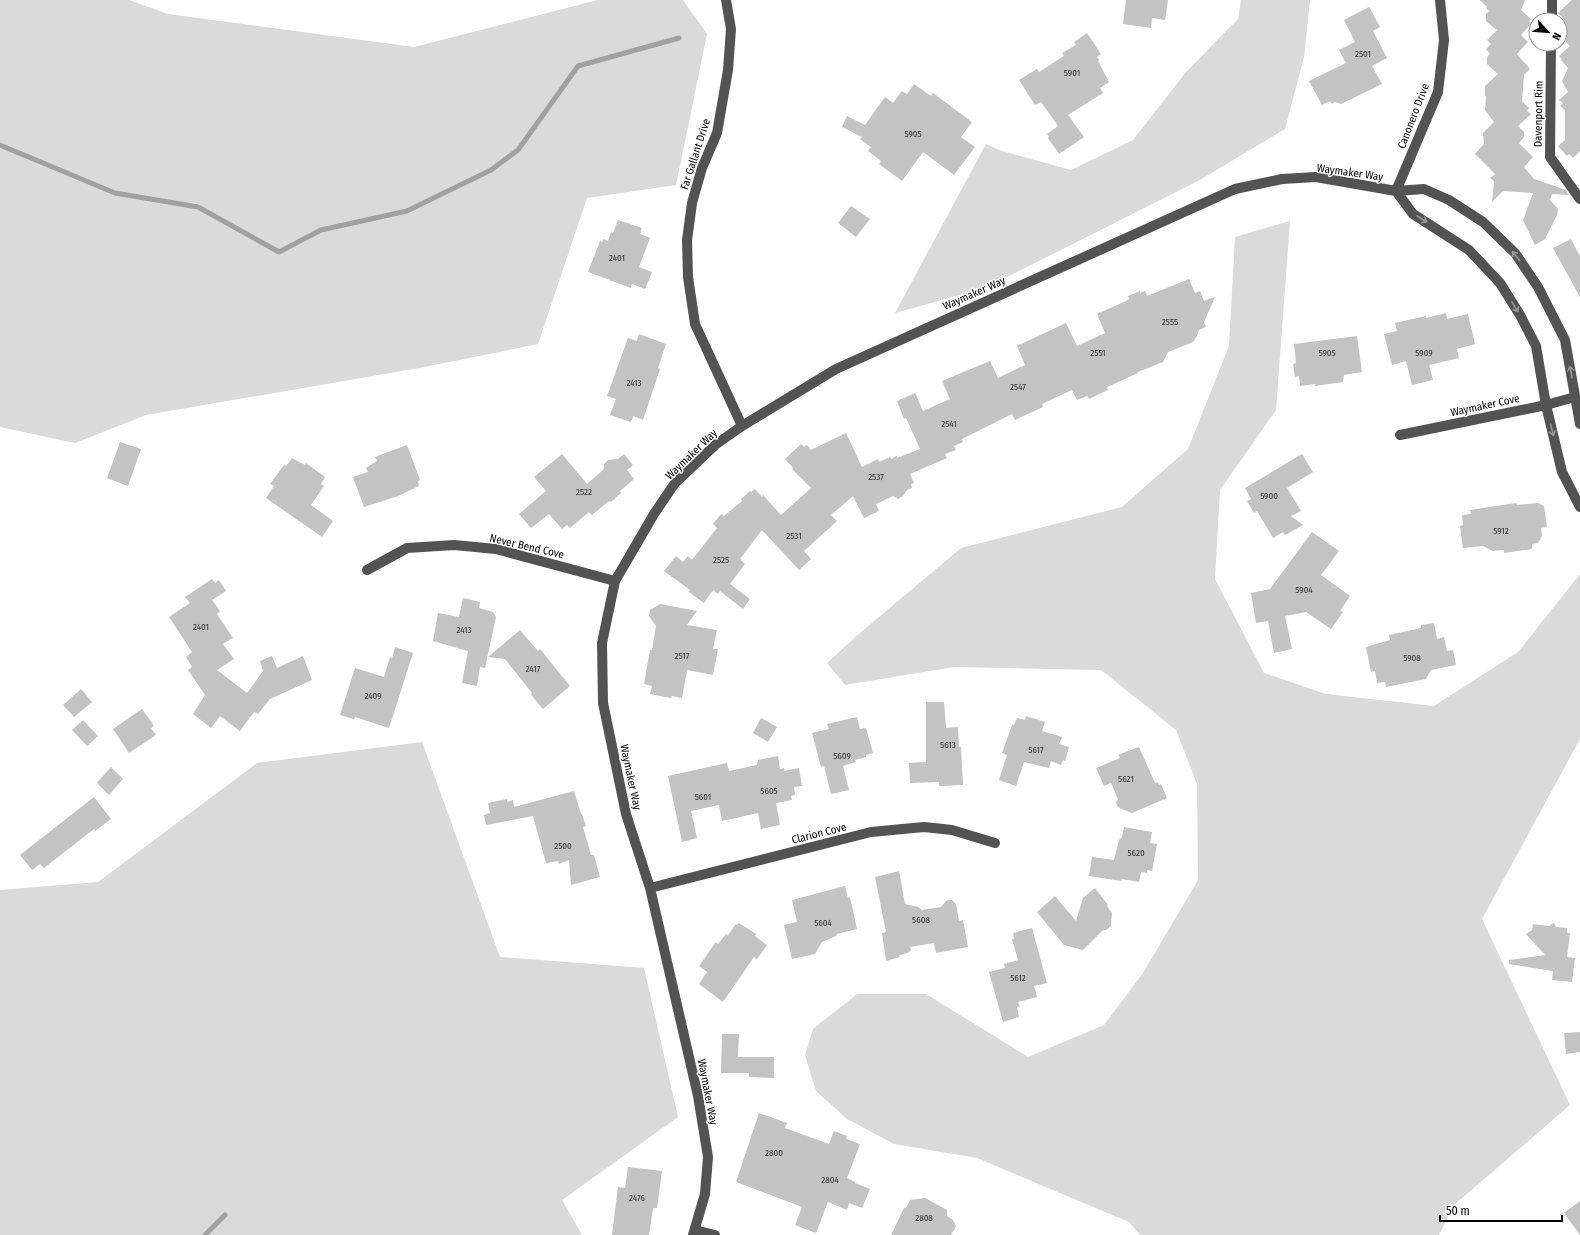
<svg xmlns="http://www.w3.org/2000/svg" width="1580" height="1235" font-family="'Fira Sans Condensed',sans-serif">
<style>
.green{fill:#dadada}
.lines{fill:none;stroke-linecap:round;stroke-linejoin:round}
.stream{stroke:#a1a1a1;stroke-width:5}
.building{fill:#c3c3c3}
.minor{stroke:#535353;stroke-width:10}
.oneway{stroke:#989898}
.labels{text-anchor:middle;stroke-width:3;stroke-linejoin:round;paint-order:stroke}
.number-label{font-size:9px;fill:#313131}
.street-label{font-size:11px;fill:#000;stroke:#fff}
</style>
<rect width="100%" height="100%" fill="#fff"/>
<path class="green" d="M0,0H129L168,14L414,47L598,0H683L707,34L676,185L587,198L538,344L419,368L146,415L75,443L0,427Z
M1241,0H1310L1304,57L1285,129L1198,181L985,288L895,313L986,144L1002,151L1071,170L1133,140L1186,72L1238,19Z
M1290,221L1276,410L1220,490L1215,579L1264,673L1326,694L1434,706L1518,652L1580,574V739L1482,919L1570,1105L1454,1205L1439,1235H1140L1129,1222L977,1158L894,1144L847,1119L816,1091L805,1055L813,1029L857,994H926L1028,1057L1104,1025L1143,973L1198,880L1197,784L1176,730L1101,670L954,667L845,685L827,663L860,633L961,548L1122,507L1188,449L1229,346L1235,237Z
M422,742L500,957L644,968L678,1117L562,1200L582,1235H0V890L98,882L257,763Z"/>
<g class="lines">
<path class="stream" d="M0,145L115,193L198,207L279,252L321,230L407,211L491,170L518,150L578,66L679,38
M205,1235L225,1215"/>
</g>
<path class="building" d="M1126,0H1168L1165,20L1152,18L1151,28L1123,24Z
M1480,0H1525L1521,10L1531,19L1529,21L1532,23L1521,35L1528,42L1517,54L1530,69L1524,75L1522,101L1529,108L1527,111L1531,114L1518,126L1524,132V137L1519,143L1533,157L1524,167L1534,179L1566,190L1569,195L1552,194L1550,200L1558,209L1557,215L1545,239L1535,245L1523,220L1533,193L1503,191L1492,202L1494,181L1490,178L1495,174L1475,154L1484,144L1483,133L1494,122L1485,110L1486,97L1485,96V86L1498,74L1487,64V57L1490,54L1486,49L1491,44L1487,40L1497,30L1486,21V14L1489,11L1486,8L1487,7Z
M1572,0H1580V151L1573,158L1569,154L1567,156L1558,146L1565,140V110L1560,106L1563,103L1559,100L1568,92L1562,81L1568,68L1561,60L1562,59L1559,56L1570,46L1565,41L1564,19L1558,13Z
M1369,7L1380,27L1373,31L1387,58L1372,66L1382,84L1341,104L1335,102L1332,104L1330,101L1322,105L1309,81L1346,63L1339,50L1355,42L1344,20Z
M1087,33L1101,54L1097,57L1099,60L1098,61L1109,82L1100,88L1103,93L1068,115L1084,137L1059,154L1048,138L1049,137L1047,134L1058,126L1041,102L1035,105L1019,80L1037,69L1039,72L1064,56L1062,53L1076,45L1074,42Z
M914,84L931,96L933,93L972,122L961,137L975,147L954,175L923,152L902,181L879,164L881,161L868,151L871,147L860,139L862,137L842,127L847,116L865,125L885,97L893,103L902,91L907,94Z
M851,206L870,219L856,237L838,223Z
M618,220L642,228L640,234L650,238L639,267L652,272L645,289L632,284L631,288L588,272L600,241L602,242L603,239L608,241L611,232L613,233Z
M1571,239L1580,256V297L1553,248Z
M1189,279L1195,293L1200,291L1204,301L1215,297L1204,322L1206,327L1199,330L1197,336L1193,342L1168,352L1163,362L1138,372V373L1107,387L1108,390L1089,399L1087,396L1077,400L1072,390L1042,404L1043,407L1015,420L1012,414L962,439L963,442L954,446L956,450L945,454L947,458L910,474L914,483L911,484L912,488L907,490L903,496L898,499L893,496L876,504L879,511L864,518L853,496L831,515L837,521L804,551L811,559L799,570L762,530L740,559L745,564L730,584L750,599L743,609L720,591L718,594L713,590L704,603L689,592L690,590L664,571L676,556L683,562L688,556L692,560L717,528L713,524L721,514L724,516L742,501L741,499L750,491L751,492L755,489L762,497L763,495L781,515L811,488L792,469L793,468L785,459L801,444L804,447L807,445L811,450L846,433L862,467L878,459L879,462L890,457L891,459L897,456V458L920,449L906,418L904,419L897,401L915,393L923,411L950,399L942,381L990,361L998,378L1025,365L1017,346L1066,323L1077,346L1105,333L1097,314L1126,301L1129,299L1128,296L1140,291V293L1145,291L1147,296Z
M1446,313L1447,319L1468,314L1475,344L1457,349L1459,358L1429,365L1433,380L1412,385L1406,361L1392,365L1384,334L1397,331L1395,323L1426,316V318Z
M639,334L666,344L658,368L660,369L643,420L633,416L631,422L610,415L616,399L607,396L628,338L637,341Z
M1357,336L1362,372L1344,375L1343,382L1315,386V384L1300,386L1299,376L1295,377L1293,364L1296,363L1294,344Z
M120,442L141,449L128,486L107,478Z
M407,445L420,480L418,481L419,486L398,496L364,507L353,477L368,472L366,468L377,461L375,457Z
M562,454L587,484L604,469V464L608,460L618,459L624,454L633,465L627,470L634,479L620,491L621,493L611,502L609,501L592,515L589,512L570,528L567,525L562,529L549,514L531,528L519,514L546,491L534,477Z
M1302,454L1313,472L1287,488L1301,511L1291,516L1303,525L1285,535L1283,532L1273,538L1257,511L1254,513L1247,501L1251,499L1245,488Z
M292,458L305,465L306,463L325,477L321,484L324,486L311,505L333,521L322,537L266,498L274,486L270,484L284,465L286,466Z
M1516,503L1517,505L1538,503L1544,506L1547,527L1541,528L1542,536L1538,543L1532,544V549L1504,553V550L1493,551L1483,546L1463,548L1460,526L1463,525L1462,515L1471,514L1470,510Z
M1312,532L1339,551L1321,575L1350,596L1340,611L1343,612L1331,629L1306,612L1285,616L1292,649L1274,653L1268,621L1256,623L1251,593L1270,589Z
M212,579L215,583L219,580L226,591L212,600L220,611L217,614L233,638L223,644L234,659L217,670L247,693L263,671L260,661L272,656L277,668L303,656L312,680L270,699L258,714L254,712L240,731L220,716L211,728L193,714L205,695L188,670L192,667L186,657L192,652L169,617L190,603L185,597Z
M463,598L480,602L479,608L493,612L496,617L485,668L480,667L477,686L462,683L468,651L433,641L438,613L459,617Z
M660,604L697,611L687,625L717,630L713,649H718L713,675L687,670L682,698L672,696L671,698L650,694L652,686L644,684L650,650H652L656,626L649,616L650,610Z
M1434,623L1437,639L1444,637L1447,651L1453,650L1456,665L1431,670L1426,679L1386,687L1385,682L1377,683L1375,671L1371,672L1366,647L1390,640L1389,635L1421,628V625Z
M520,630L538,651L540,649L570,686L543,709L531,695L532,693L505,659L488,657Z
M395,647L413,653L389,728L355,717L354,719L340,715L355,668L384,677L390,657L392,658Z
M81,689L92,702L74,717L63,705Z
M926,702H944L946,728L958,727L959,747H961L963,785L939,786V782L910,783L909,763L926,762Z
M142,709L154,726L151,728L156,735L129,753L113,729Z
M1026,716L1045,722L1042,731L1062,737L1059,744L1069,747L1065,761L1063,760L1061,765L1051,761L1049,768L1024,762L1016,786L999,780L1007,755L1002,753L1012,725H1014L1017,718L1025,720Z
M857,717L860,729L866,728L873,753L866,755V757L855,760L856,762L843,766L849,790L831,794L824,766L821,767L812,733L829,729L827,724Z
M761,718L777,727L768,742L753,733Z
M83,720L98,736L87,746L72,730Z
M1139,747L1155,783L1158,782L1159,785L1161,784L1167,798L1132,813L1119,808L1116,803L1118,799L1111,783L1104,786L1096,768L1120,758L1118,755Z
M778,756L780,769L784,768V771L799,768L802,786L794,787L795,795L791,796L792,800L776,803L780,825L761,829L758,813L722,821L719,805L691,811L697,838L682,842L668,776L727,763L729,771L757,765L758,760Z
M111,767L123,779L109,795L97,783Z
M574,791L581,814H582L586,826L583,827L591,855H594L600,877L571,885L569,860L559,864L558,861L546,863L533,816L486,825L484,815L490,813L488,803L507,799V802L513,800L514,807Z
M94,797L111,819L95,831L94,829L44,868L40,864L32,870L20,855Z
M1124,827L1152,832L1150,843L1157,844L1152,871L1147,870V873L1141,872L1139,882L1122,879L1121,881L1089,876L1092,857L1114,860L1119,840L1122,837Z
M899,871L905,904L918,907L922,910L941,907L947,900H952L956,904L959,921L963,920L968,947L936,953L934,943L910,947L911,951L908,952V953L899,955L900,957L886,961L882,933L886,932L875,877Z
M845,886L848,898L850,897L857,929L837,934L836,936L822,942L815,954L792,959L784,925L797,922L792,900Z
M1095,888L1108,905L1107,906L1112,913L1111,926L1106,930H1103L1083,950L1064,945L1037,912L1055,896L1076,921L1083,898Z
M739,923L756,934L755,936L767,945L757,959L754,957L723,1002L699,984L707,972L699,966L716,942L718,944L726,934L728,935L736,924L737,925Z
M1554,923L1556,927L1567,928V933H1570L1567,957L1575,958L1572,982L1552,980L1553,971L1509,964V960L1545,955L1526,934L1532,930L1533,924L1549,926Z
M1032,928L1047,983L1034,986L1037,997L1018,1002L1020,1006L1017,1007L1019,1017L1003,1022L989,972L1005,968L1004,964L1018,960L1012,939H1014L1013,933Z
M1580,1032V1052L1566,1054L1564,1033Z
M722,1034H739L738,1057H774V1078L749,1077V1073H721Z
M759,1113L787,1123L785,1128L829,1144L834,1131L847,1136L846,1139L860,1144L847,1178L855,1182V1183L870,1189L862,1208L849,1203L847,1210L828,1202L816,1233L795,1225L802,1207L736,1182Z
M628,1167L662,1171L657,1208H653L649,1235H612L618,1187L625,1188Z
M925,1198L947,1210V1216L953,1220L956,1226L951,1235H891L904,1208H906L910,1200Z
M1580,1201V1235L1564,1213Z"/>
<g class="lines">
<path class="minor" d="M726,0L731,29L728,70L717,133L702,168L692,203L687,240L688,277L695,324L742,426
M1552,20V0
M1551,44L1550,157L1580,199
M1396,191L1413,214L1469,250L1500,283L1520,315L1536,346L1546,405L1562,472L1580,507
M1396,191L1438,92L1444,40L1440,0
M1400,435L1546,405L1575,397
M367,570L407,548L454,545L496,549L615,581
M650,888L871,832L924,827L952,830L995,843
M695,1230L715,1235
M693,1235L705,1194L708,1157L698,1096L650,888L626,814L603,703L602,643L615,581L654,514L675,483L715,445L742,426L836,369L1235,189L1282,179L1316,177L1396,191L1424,189L1449,200L1483,222L1515,253L1538,287L1565,340L1580,424"/>
</g>
<defs><path id="oneway-shaft" d="M-6 0H5M1.5-3L5.5 0L1.5 3" fill="none" stroke-width="1.6" stroke-linecap="round" stroke-linejoin="round"/></defs>
<g class="oneway">
<use href="#oneway-shaft" transform="translate(1422 219) rotate(33)"/>
<use href="#oneway-shaft" transform="translate(1516 256) rotate(-128)"/>
<use href="#oneway-shaft" transform="translate(1515 307) rotate(58)"/>
<use href="#oneway-shaft" transform="translate(1571 372) rotate(-100)"/>
<use href="#oneway-shaft" transform="translate(1552 430) rotate(76)"/>
</g>
<g class="labels">
<g class="number-label">
<text x="1363" y="57">2501</text>
<text x="1072" y="76">5901</text>
<text x="913" y="137">5905</text>
<text x="617" y="261">2401</text>
<text x="1170" y="325">2555</text>
<text x="1098" y="356">2551</text>
<text x="1327" y="356">5905</text>
<text x="1424" y="356">5909</text>
<text x="634" y="386">2413</text>
<text x="1018" y="390">2547</text>
<text x="949" y="427">2541</text>
<text x="876" y="480">2537</text>
<text x="584" y="495">2522</text>
<text x="1269" y="499">5900</text>
<text x="1501" y="534">5912</text>
<text x="794" y="539">2531</text>
<text x="721" y="563">2525</text>
<text x="1304" y="593">5904</text>
<text x="201" y="630">2401</text>
<text x="464" y="633">2413</text>
<text x="682" y="659">2517</text>
<text x="1412" y="661">5908</text>
<text x="533" y="672">2417</text>
<text x="373" y="699">2409</text>
<text x="948" y="748">5613</text>
<text x="1036" y="753">5617</text>
<text x="842" y="759">5609</text>
<text x="1126" y="782">5621</text>
<text x="769" y="794">5605</text>
<text x="703" y="800">5601</text>
<text x="563" y="849">2500</text>
<text x="1136" y="856">5620</text>
<text x="921" y="923">5608</text>
<text x="823" y="926">5604</text>
<text x="1018" y="981">5612</text>
<text x="774" y="1156">2800</text>
<text x="830" y="1183">2804</text>
<text x="637" y="1201">2476</text>
<text x="924" y="1221">2808</text>
</g>
<g class="street-label">
<text transform="translate(1538 114) rotate(-89)" y="4">Davenport Rim</text>
<text transform="translate(1413 116) rotate(-69)" y="4">Canonero Drive</text>
<text transform="translate(695 154) rotate(-72)" y="4">Far Gallant Drive</text>
<text transform="translate(1350 172) rotate(8)" y="4">Waymaker Way</text>
<text transform="translate(974 293) rotate(-24)" y="4">Waymaker Way</text>
<text transform="translate(1485 405) rotate(-12)" y="4">Waymaker Cove</text>
<text transform="translate(691 454) rotate(-44)" y="4">Waymaker Way</text>
<text transform="translate(527 546) rotate(13)" y="4">Never Bend Cove</text>
<text transform="translate(631 777) rotate(78)" y="4">Waymaker Way</text>
<text transform="translate(819 833) rotate(-14)" y="4">Clarion Cove</text>
<text transform="translate(708 1092) rotate(79)" y="4">Waymaker Way</text>
</g>
</g>
<g transform="translate(1548 32) rotate(116)"><circle r="19" fill="#ffffff" stroke="#999999"/>
<path d="M0-3L7 15L0 10L-7 15Z" fill="#000000"/>
<text y="-6" font-size="11" font-weight="bold" text-anchor="middle" fill="#000000">N</text>
</g>
<path d="M1440 1215v6h122v-6" fill="none" stroke="#000000" stroke-width="2"/>
<text x="1446" y="1215" font-size="12" fill="#000000" stroke="#ffffff" stroke-width="3" paint-order="stroke">50 m</text>
</svg>
